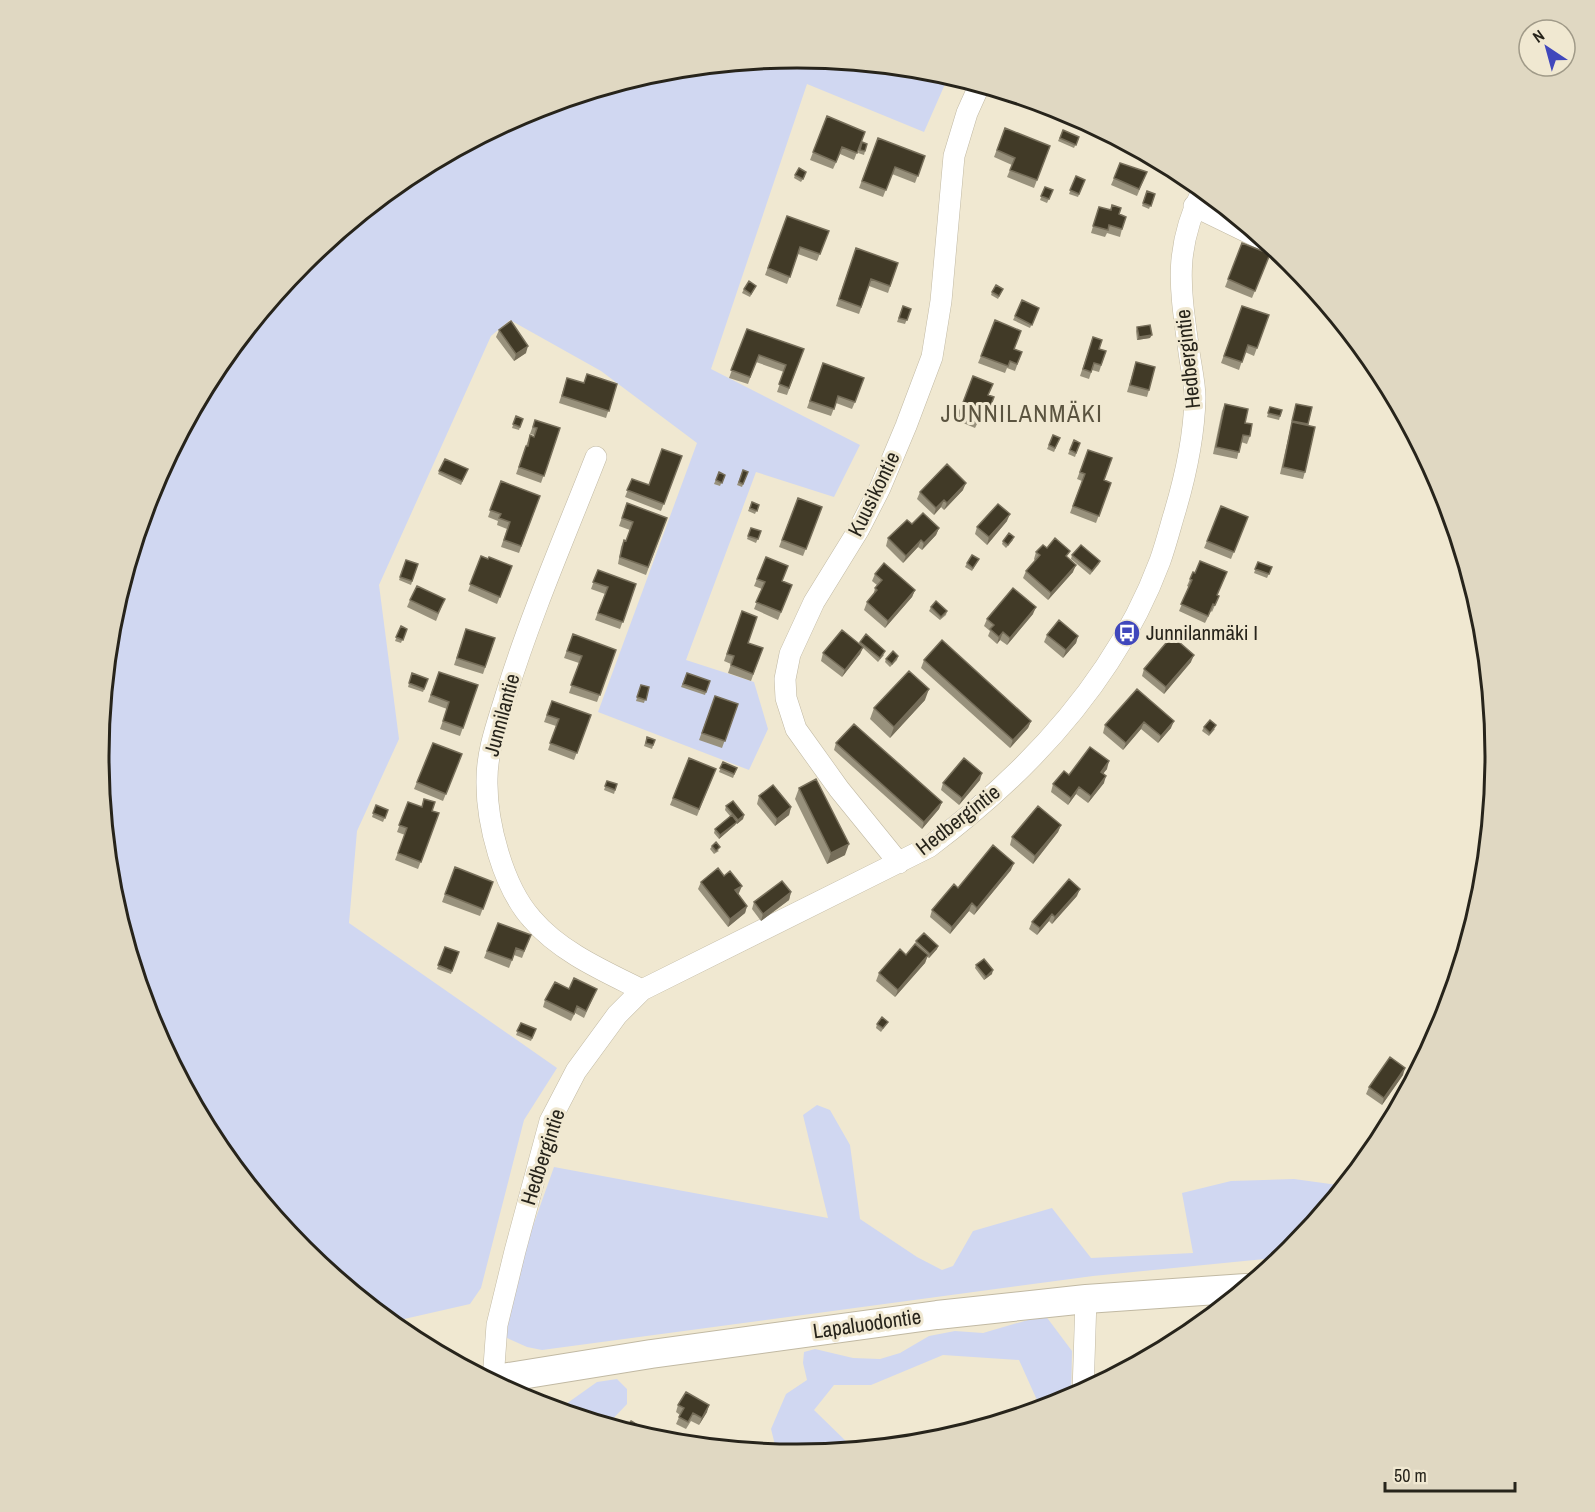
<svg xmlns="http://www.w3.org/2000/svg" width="1595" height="1512" font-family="'Archivo Narrow',sans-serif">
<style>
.green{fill:#d0d7f1}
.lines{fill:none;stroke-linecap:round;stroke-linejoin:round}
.minor-casing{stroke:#c1b9a3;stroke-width:22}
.secondary-casing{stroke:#c1b9a3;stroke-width:30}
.minor{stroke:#fff;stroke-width:21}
.secondary{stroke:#fff;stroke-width:28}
.wall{fill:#98917c}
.shaded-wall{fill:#766e5a}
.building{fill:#413a27;stroke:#766e5a;stroke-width:1.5}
.labels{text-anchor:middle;stroke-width:6;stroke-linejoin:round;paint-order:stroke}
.street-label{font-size:21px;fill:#27241b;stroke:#f0e8d1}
.poi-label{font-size:21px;fill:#27241b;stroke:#f0e8d1;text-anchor:start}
.quarter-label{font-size:24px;letter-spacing:1.5px;fill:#5b5440;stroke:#f0e8d1}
.rim{fill:none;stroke:#27241b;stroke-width:3}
</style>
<rect width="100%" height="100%" fill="#f0e8d1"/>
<path class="green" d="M798,57L934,71L949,75L924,132L807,84L711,369L860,445L834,497L756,472L686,660L754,682L768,729L749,770L598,712L697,443L601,371L510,320L491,336L379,585L399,739L357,831L349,923L557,1068L524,1120L481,1288L470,1304L391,1322L303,1250L216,1144L182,1080L144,998L112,892L99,756L112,619L152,488L216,367L303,261L409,175L530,110L661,70Z
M817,1105L830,1110L850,1145L860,1219L917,1257L942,1270L953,1266L973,1231L1052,1208L1091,1258L1193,1253L1182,1193L1231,1181L1294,1179L1345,1186L1292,1250L1284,1257L1093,1276L542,1350L527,1347L507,1338L508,1296L554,1167L828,1218L803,1115Z
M1045,1315L1072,1351L1071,1399L1041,1409L1019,1360L943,1355L871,1385H834L814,1410L854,1449L797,1455L777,1453L771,1429L786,1394L807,1380L803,1363L804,1352L815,1349L853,1358L880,1359L900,1353L929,1336L955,1331L983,1333Z
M617,1379L627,1389V1404L607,1425L553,1409L566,1404L597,1382Z"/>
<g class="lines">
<defs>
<path id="minor" d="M1194,206L1266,241
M596,457C565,536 531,614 506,695C498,722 487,750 487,779C486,822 503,887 532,919C560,952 604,971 642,990
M899,863L839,789L796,729L786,698L785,679L790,654L814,602L859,529L880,488L906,426L932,357L941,301L954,156L967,113L980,84
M493,1380L497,1325L515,1251L550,1121L576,1071L617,1015L642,990L929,847C1028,773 1116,679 1160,561C1165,547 1169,532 1173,518C1185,479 1194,439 1195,398C1195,383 1191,367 1189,352C1180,287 1173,250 1203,189
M1083,1392L1086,1299"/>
<path id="secondary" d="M490,1380L651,1354L937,1315L1086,1299L1246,1288"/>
</defs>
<use href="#minor" class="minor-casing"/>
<use href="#secondary" class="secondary-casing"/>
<use href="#minor" class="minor"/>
<use href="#secondary" class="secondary"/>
</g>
<path class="wall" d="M827,116L865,132L854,160L840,154L833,169L810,160Z
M1005,128L1050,146L1034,188L1007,177L1012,165L994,157Z
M1063,130L1079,137L1074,148L1058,141Z
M878,138L925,156L915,183L892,174L883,197L859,188Z
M862,142L867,144L864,155L858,153Z
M1147,172L1137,196L1111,185L1114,178Z
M795,175L805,176L801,182L794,178Z
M1076,176L1085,180L1078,197L1069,194Z
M1045,187L1053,190L1047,203L1040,200Z
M1147,191L1155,194L1149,209L1142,206Z
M1213,197L1222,204L1221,205L1212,199Z
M1112,205L1119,214L1122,229L1120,237L1107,233L1105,237L1091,233L1099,207L1110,210Z
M787,216L829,231L817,261L798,254L787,284L765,275Z
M1242,243L1270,254L1252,298L1225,287Z
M856,248L898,263L888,293L869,286L859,314L836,306Z
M756,286L750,297L742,293L744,289Z
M1003,289L998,299L991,295L992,292Z
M903,306L911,309L905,324L897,322Z
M1242,306L1269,315L1254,356L1245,352L1239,370L1221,363Z
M1039,308L1030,328L1013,320L1015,316Z
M1137,327L1150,338L1137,340L1136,331Z
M747,329L804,349L787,395L777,392L784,372L756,362L748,384L729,378Z
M499,330L526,353L514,361L496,337Z
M1093,337L1099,349L1106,351L1099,372L1092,370L1089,379L1080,376Z
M1014,349L1022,352L1015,371L1007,368L1005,373L978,363L981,356Z
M1136,362L1149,390L1147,397L1127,392Z
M823,363L855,402L852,409L836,403L831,416L807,408Z
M973,376L988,395L994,397L983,424L978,422L975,428L956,420Z
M567,378L584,383L617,384L606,418L559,403Z
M1225,404L1245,423L1250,436L1247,444L1241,442L1237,459L1213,454L1222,411Z
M1296,404L1312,407L1308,426L1305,472L1303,479L1280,474Z
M1270,407L1282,410L1279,420L1267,417Z
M516,416L523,419L519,430L512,428Z
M535,420L560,428L541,483L516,474L530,435L534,437V435L530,434Z
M1053,435L1060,438L1054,452L1047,449Z
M1074,440L1080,443L1075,457L1068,454Z
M1088,450L1104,480L1111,483L1096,523L1070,513L1082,481L1077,479Z
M682,456L661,511L625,497L632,479L649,485Z
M445,459L468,469L461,485L438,474Z
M743,470L748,472L742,487L737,485Z
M719,472L725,475L720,486L714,484Z
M501,481L540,496L519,553L501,547L507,529L497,525L498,521L488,517Z
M963,490L944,510L941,507L934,515L917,499L920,492Z
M798,498L822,507L803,556L779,547Z
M752,502L759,505L755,514L748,511Z
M627,503L667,518L646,575L618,564L621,547L624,540L626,541L630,530L619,526Z
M1248,517L1231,559L1204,548L1207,541Z
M1007,521L987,545L975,534L977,527Z
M912,524L939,528L936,535L922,550L918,547L903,563L886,546L888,538Z
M751,528L761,531L756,543L747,539Z
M1013,540L1006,548L1002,544L1003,541Z
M1047,548L1068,558L1073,572L1048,600L1023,578L1026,571L1035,561L1034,559L1036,552Z
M1072,555L1100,561L1099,564L1090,575L1071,559Z
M481,556L512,566L497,604L468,591Z
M766,557L783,581L792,585L778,620L754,609L762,589L754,586Z
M979,559L972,571L965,567L967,563Z
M406,560L418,564L411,585L399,580Z
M1258,562L1272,567L1267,578L1254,573Z
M598,570L636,584L620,629L595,620L605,594L591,589Z
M875,574L915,590L912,597L885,628L864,610L867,602L873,596L875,588L877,585L872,581Z
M1190,579H1224L1217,595L1219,596L1212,612L1211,611L1205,623L1179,611L1189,587L1187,586Z
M410,600L442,606L436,621L407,607Z
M931,607L947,611L946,615L940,620L929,611Z
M742,611L748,643L763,648L751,681L728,673L731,664L724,661Z
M1033,614L1007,645L1000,640L997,644L988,636L990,631L984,626L987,619Z
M401,626L407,629L401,643L395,641Z
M466,629L495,638L483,674L454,665Z
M573,634L616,650L597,702L569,693L579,663L564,658Z
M1047,635L1078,636L1076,643L1063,658L1044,642Z
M860,642L884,655L878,662L863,648L860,654L842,677L821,661L823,653L859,644Z
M898,656L897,660L890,667L885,662L886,659Z
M924,660L1031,721L1028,728L1010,748L921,668Z
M1191,662L1164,694L1142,676L1144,669Z
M439,672L478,685L460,736L440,729L447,709L428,702Z
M412,673L428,679L423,692L408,687Z
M687,673L710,681L705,695L681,687Z
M641,685L649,687L644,703L636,701Z
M1137,689L1171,728L1158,743L1141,729L1123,750L1103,733L1105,725Z
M715,696L738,704L722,748L699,740Z
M925,700L890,738L870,719L874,708Z
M552,701L591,715L574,760L548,750L556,726L544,722Z
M1204,727L1215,729L1209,736L1202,731Z
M647,737L655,740L652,749L644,746Z
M433,743L462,754L443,801L414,789Z
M836,743L942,802L939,809L922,829L834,750Z
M689,758L716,769L697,816L670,805Z
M723,762L737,768L733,778L719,772Z
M1107,769L1103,773L1104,783L1088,803L1076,794L1068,805L1051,792L1053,784L1069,775Z
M980,780L959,805L941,790L943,783Z
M607,781L617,784L614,794L604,790Z
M799,788L845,855L827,864L795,799Z
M759,796L791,807L789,815L775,826L757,804Z
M408,802L439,813L418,869L395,860L405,835L397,832Z
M376,805L388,810L383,822L372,817Z
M726,806L744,815L743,819L737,824L736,823L735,825L719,839L714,833L715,829L730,816L725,810Z
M1061,825L1058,832L1033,864L1010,845L1012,837Z
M712,846L719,851L714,854L710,849Z
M455,867L493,882L480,916L442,902Z
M1011,870L974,915L969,911L950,934L930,917L932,910L958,888Z
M701,882L739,893L738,894L747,906L745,913L728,927L698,889Z
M791,892L789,900L761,921L752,909L754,902Z
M1077,896L1052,924L1049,921L1037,935L1029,929L1032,922Z
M498,923L531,935L522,958L514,955L509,968L484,958Z
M916,941L938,946L937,949L929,958L927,957L925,963L895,997L876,981L879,973L906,955L915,944Z
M445,947L459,952L451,974L437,969Z
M976,965L992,974L984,980L975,968Z
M569,989H597L584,1018L575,1013L571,1021L543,1007L545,1000Z
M888,1022L886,1025L881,1032L876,1028L877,1024Z
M521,1023L536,1029L531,1041L516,1035Z
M1403,1075L1382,1105L1366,1094L1369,1087Z
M678,1405L707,1412L699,1425L691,1421L686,1429L676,1424L680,1415L676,1412Z"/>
<path class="shaded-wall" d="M1152,335L1150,338L1137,340L1139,337Z
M528,346L526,353L514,361L516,354Z
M966,483L963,490L944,510L947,503Z
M944,500L941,507L934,515L936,508Z
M1010,514L1007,521L987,545L989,537Z
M939,528L936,535L922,550L924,543Z
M921,540L918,547L903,563L906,556Z
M1076,565L1073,572L1048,600L1051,593Z
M915,590L912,597L885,628L888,621Z
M1036,607L1033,614L1007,645L1010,638Z
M1003,632L1000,640L997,644L999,637Z
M1078,636L1076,643L1063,658L1066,650Z
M863,647L860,654L842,677L845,670Z
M1194,655L1191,662L1164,694L1166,687Z
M929,689L925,700L890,738L894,727Z
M1031,721L1028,728L1010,748L1013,740Z
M1174,721L1171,728L1158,743L1161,736Z
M1144,722L1141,729L1123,750L1126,743Z
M1109,761L1107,769L1099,779L1101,772Z
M982,773L980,780L959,805L962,798Z
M1106,776L1104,783L1088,803L1091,796Z
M1079,787L1076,794L1068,805L1071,798Z
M942,802L939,809L922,829L924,822Z
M791,807L789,815L775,826L777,819Z
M744,815L743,819L737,824L738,820Z
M737,822L735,825L719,839L720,835Z
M1061,825L1058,832L1033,864L1035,856Z
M849,844L845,855L827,864L831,853Z
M1014,863L1011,870L974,915L977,908Z
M742,886L739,893L733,898L735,890Z
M1080,889L1077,896L1052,924L1055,917Z
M791,892L789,900L761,921L763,914Z
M972,903L969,911L950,934L952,927Z
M747,906L745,913L728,927L730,919Z
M1052,914L1049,921L1037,935L1040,928Z
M938,946L937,949L929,958L930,954Z
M928,955L925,963L895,997L898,990Z
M993,970L992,974L984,980L986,977Z
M1405,1068L1403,1075L1382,1105L1384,1098Z
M709,1405L707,1412L699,1425L702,1418Z"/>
<path class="building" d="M827,116L865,132L857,153L842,147L836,162L813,152Z
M1005,128L1050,146L1037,180L1010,170L1015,158L997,150Z
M1063,130L1079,137L1076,145L1060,138Z
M878,138L925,156L918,176L895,167L886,190L862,181Z
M862,142L867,144L865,151L860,150Z
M1120,163L1147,172L1139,189L1114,178Z
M799,168L806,172L803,179L795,175Z
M1076,176L1085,180L1079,194L1070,190Z
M1045,187L1053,190L1049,199L1041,196Z
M1147,191L1155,194L1151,206L1143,203Z
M1112,205L1121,208L1119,214L1126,217L1122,229L1109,225L1108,230L1093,226L1099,207L1111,210Z
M787,216L829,231L820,254L800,247L790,277L768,268Z
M1242,243L1270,254L1255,291L1228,279Z
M856,248L898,263L890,286L871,279L861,307L839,299Z
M749,281L756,286L751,294L744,289Z
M996,285L1003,289L999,296L992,292Z
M1022,300L1039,308L1032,325L1015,316Z
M903,306L911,309L907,320L899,318Z
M1242,306L1269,315L1257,348L1248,345L1242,362L1224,356Z
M995,320L1021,331L1014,349L1022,352L1017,364L1010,361L1008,366L981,356Z
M511,321L528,346L516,354L499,330Z
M1150,325L1152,335L1139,337L1137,327Z
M747,329L804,349L789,388L779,384L786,365L759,355L750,377L731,370Z
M1093,337L1102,340L1099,349L1106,351L1101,365L1094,363L1091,372L1083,369Z
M1136,362L1155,367L1149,390L1130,385Z
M823,363L864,378L855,402L838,396L834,409L810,401Z
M587,374L617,384L609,411L562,396L567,378L584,383Z
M973,376L993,384L988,395L994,397L986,417L980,415L978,420L959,413Z
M1225,404L1248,409L1245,423L1252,424L1250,436L1243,435L1239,452L1216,447Z
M1296,404L1312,407L1308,424L1292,421Z
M1270,407L1282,410L1280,416L1268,413Z
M516,416L523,419L520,427L513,424Z
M535,420L560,428L544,476L519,467L526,446H528L530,435L534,437L537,428L533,427Z
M1292,422L1315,427L1305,472L1283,467Z
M1053,435L1060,438L1055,448L1049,445Z
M1074,440L1080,443L1076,453L1070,450Z
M662,449L682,456L664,504L627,490L632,479L649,485Z
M1088,450L1112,458L1104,480L1111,483L1099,516L1073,506L1085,474L1080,472Z
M445,459L468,469L462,481L439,471Z
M947,464L966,483L947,503L944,500L936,508L920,492Z
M743,470L748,472L743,484L739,482Z
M719,472L725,475L722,483L716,480Z
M501,481L540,496L521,546L504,540L510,522L499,518L501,514L490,510Z
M798,498L822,507L806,549L782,540Z
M752,502L759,505L757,511L750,508Z
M627,503L667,518L648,567L620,557L624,540L626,541L633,522L622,518Z
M998,504L1010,514L989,537L977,527Z
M1221,506L1248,517L1234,552L1207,541Z
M923,513L939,528L924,543L921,540L906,556L888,538L907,520L912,524Z
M751,528L761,531L758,539L748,536Z
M1009,533L1014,537L1008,545L1003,541Z
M1055,538L1070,551L1066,556L1076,565L1051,593L1026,571L1040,555L1036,552L1043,545L1047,548Z
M1081,545L1100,561L1092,571L1072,555Z
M972,555L979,559L973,568L967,563Z
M481,556L488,559L489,557L512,566L500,597L470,584Z
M766,557L788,566L782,581L792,585L781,612L756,602L765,582L757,579Z
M406,560L418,564L412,581L400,577Z
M1200,561L1227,572L1217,595L1219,596L1215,605L1213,604L1208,616L1181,604L1192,580L1190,579L1193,572L1195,573Z
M1258,562L1272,567L1269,574L1255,569Z
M884,563L915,590L888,621L867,602L877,590L875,588L882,580L875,574Z
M598,570L636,584L623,622L598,613L608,587L593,582Z
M417,586L445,599L438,613L410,600Z
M1013,588L1036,607L1010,638L1003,632L999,637L990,629L994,625L987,619Z
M936,601L947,611L941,617L931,607Z
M742,611L757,617L748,643L763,648L753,674L731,665L734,656L727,654Z
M1059,620L1078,636L1066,650L1047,635Z
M401,626L407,629L403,640L396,637Z
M466,629L495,638L485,667L457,658Z
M842,630L863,647L845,670L823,653Z
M573,634L616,650L600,695L571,685L582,656L567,651Z
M866,634L885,651L880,658L860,642Z
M1172,636L1194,655L1166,687L1144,669Z
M942,640L1031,721L1013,740L924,660Z
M893,651L898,656L892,664L886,659Z
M909,671L929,689L894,727L874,708Z
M439,672L478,685L463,728L443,721L449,702L431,695Z
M412,673L428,679L424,689L409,683Z
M687,673L710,681L706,692L683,684Z
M641,685L649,687L646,700L637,697Z
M1137,689L1174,721L1161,736L1144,722L1126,743L1105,725Z
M715,696L738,704L725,741L702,733Z
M552,701L591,715L577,753L550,743L559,719L547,715Z
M1210,720L1216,725L1210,733L1204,727Z
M854,724L942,802L924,822L836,743Z
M647,737L655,740L653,745L646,743Z
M433,743L462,754L446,794L417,782Z
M1090,747L1109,761L1101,772L1106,776L1091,796L1079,787L1071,798L1053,784L1064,771L1069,775Z
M689,758L716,769L699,809L673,798Z
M964,758L982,773L962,798L943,783Z
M723,762L737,768L734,774L720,768Z
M816,779L849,844L831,853L799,788Z
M607,781L617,784L615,790L605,786Z
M773,785L791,807L777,819L759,796Z
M424,799L435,802L432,811L439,813L421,862L398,853L407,828L399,825L408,802L422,807Z
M733,801L744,815L738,820L726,806Z
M376,805L388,810L385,818L373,813Z
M1038,806L1061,825L1035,856L1012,837Z
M732,815L737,822L720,835L715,829Z
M716,842L720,847L716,851L712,846Z
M993,845L1014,863L977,908L972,903L952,927L932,910L954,884L958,888Z
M455,867L493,882L483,909L445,894Z
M718,868L724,876L730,871L742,886L735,890L747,906L730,919L701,882Z
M1069,879L1080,889L1055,917L1052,914L1040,928L1032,922Z
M782,881L791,892L763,914L754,902Z
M498,923L531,935L524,951L516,948L512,960L487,951Z
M924,933L938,946L930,954L916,941Z
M915,944L928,955L898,990L879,973L900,949L906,955Z
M445,947L459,952L452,971L438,965Z
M984,959L993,970L986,977L976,965Z
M574,978L597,989L586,1011L577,1006L574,1014L545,1000L555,982L569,989Z
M882,1017L888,1022L883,1028L877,1024Z
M521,1023L536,1029L532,1038L517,1031Z
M1390,1057L1405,1068L1384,1098L1369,1087Z
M686,1392L709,1405L702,1418L693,1413L688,1422L679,1417L684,1408L678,1405Z
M631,1421L641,1427L636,1434L625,1431Z"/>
<defs>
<symbol id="bus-disc" viewBox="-11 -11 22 22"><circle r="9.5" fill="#4047bc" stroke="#f0e8d1"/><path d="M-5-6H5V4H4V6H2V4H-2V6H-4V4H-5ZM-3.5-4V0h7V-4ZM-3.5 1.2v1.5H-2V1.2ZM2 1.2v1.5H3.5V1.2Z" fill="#fff"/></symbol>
</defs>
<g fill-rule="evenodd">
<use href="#bus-disc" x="1112" y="618" width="30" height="30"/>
</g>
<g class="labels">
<g class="street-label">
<text transform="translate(1188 359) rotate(-96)" y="7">Hedbergintie</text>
<text transform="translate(874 494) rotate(-64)" y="7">Kuusikontie</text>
<text transform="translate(502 715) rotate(-75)" y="7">Junnilantie</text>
<text transform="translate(958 820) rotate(-38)" y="7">Hedbergintie</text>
<text transform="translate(543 1157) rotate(-72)" y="7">Hedbergintie</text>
<text transform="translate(867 1324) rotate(-8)" y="7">Lapaluodontie</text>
</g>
<g class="poi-label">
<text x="1146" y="640">Junnilanmäki I</text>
</g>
<g class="quarter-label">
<text x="1022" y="422">JUNNILANMÄKI</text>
</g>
</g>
<path d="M0 0H1595V1512H0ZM109 756a688 688 0 1 1 1376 0a688 688 0 1 1-1376 0Z" fill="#e0d8c2" fill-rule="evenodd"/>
<path class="rim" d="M109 756a688 688 0 1 1 1376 0a688 688 0 1 1-1376 0Z"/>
<g transform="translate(1547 48) rotate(324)"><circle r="28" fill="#f0e8d1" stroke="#a09a88" stroke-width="1.5"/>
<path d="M0-4.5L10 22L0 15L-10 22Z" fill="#4047bc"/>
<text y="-9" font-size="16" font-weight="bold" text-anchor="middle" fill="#27241b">N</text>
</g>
<path d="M1385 1482v9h130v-9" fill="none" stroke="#27241b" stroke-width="3"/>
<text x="1394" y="1482" font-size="18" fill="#27241b" stroke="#f0e8d1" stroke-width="4.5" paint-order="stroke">50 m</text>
</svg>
